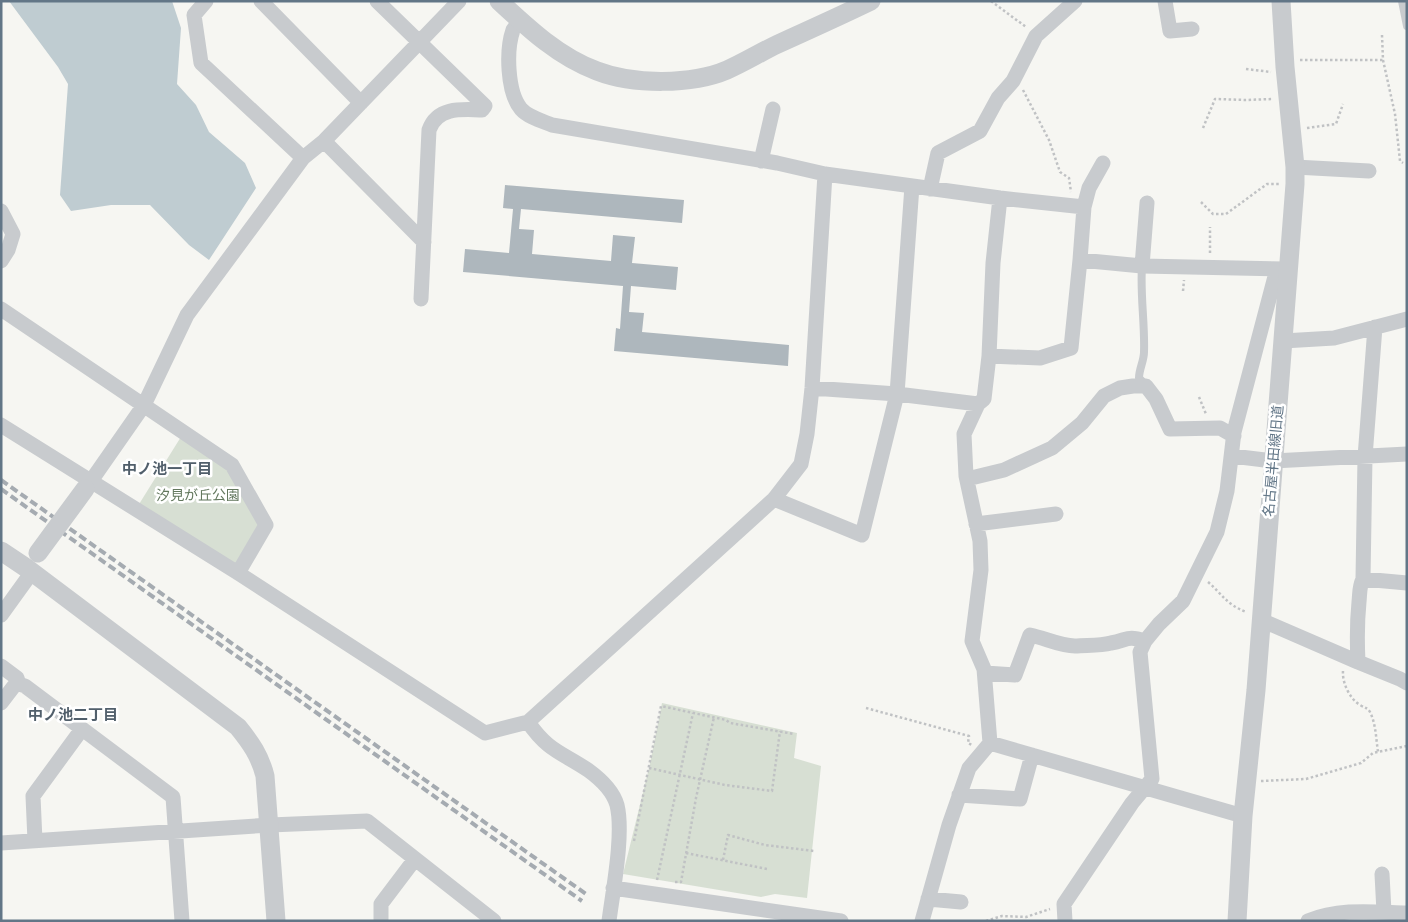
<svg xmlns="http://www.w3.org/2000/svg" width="1408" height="922" font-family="Mulish,'Noto Sans JP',sans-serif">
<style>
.green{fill:#d7dfd3}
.water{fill:#bfccd1}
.building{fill:#aeb7bd}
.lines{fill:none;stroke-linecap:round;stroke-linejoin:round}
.path{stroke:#c0c2c4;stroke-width:2.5;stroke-dasharray:2.5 2.5;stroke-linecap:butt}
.service{stroke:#c8cbce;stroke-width:8}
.minor{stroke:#c8cbce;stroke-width:15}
.tertiary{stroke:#c8cbce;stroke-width:19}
.rail{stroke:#a5abb1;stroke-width:4;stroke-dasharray:8 4;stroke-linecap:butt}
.tertiary-bridge{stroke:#c8cbce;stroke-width:19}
.labels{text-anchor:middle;stroke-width:5;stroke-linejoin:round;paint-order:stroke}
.street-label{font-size:14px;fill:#627687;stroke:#fff}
.park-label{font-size:14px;fill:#63785e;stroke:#fff}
.neighbourhood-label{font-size:15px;font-weight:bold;fill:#515f6b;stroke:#fff}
</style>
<rect width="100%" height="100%" fill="#f6f6f2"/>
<path class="green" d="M184,432L232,465L266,525L238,573L136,509Z
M662,703L797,733L794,758L821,766L807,898L775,894L761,897L623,874L649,768Z"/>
<path class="water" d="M9,1H172L181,28L177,84L196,105L209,132L245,163L256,188L209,260L189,245L150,205H111L71,211L60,195L68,84L58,67Z"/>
<path class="building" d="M505,185L684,200L682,223L521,209L519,229L534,230L532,254L611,261L613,235L635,237L632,263L678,267L676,290L631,286L629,312L644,313L642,332L789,345L788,366L614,351L616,328L620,329L623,286L463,272L465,249L509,253L513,209L503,208Z"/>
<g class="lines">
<path class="path" d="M991,1L1026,27
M1382,35L1383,60L1395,114L1400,161L1403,163
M1300,60H1383
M1246,69L1271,72
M1023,90L1049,140L1060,172L1069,178L1071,192
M1203,128L1215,99L1246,100L1272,99
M1307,128L1336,124L1343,104
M1201,202L1213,214H1226L1267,184H1280
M1210,253V227
M1183,291L1184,280
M1199,397L1206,414
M1208,582C1223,595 1226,604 1246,612
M1343,671C1342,683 1350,699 1360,705C1365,708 1368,708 1370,712C1376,724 1376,739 1378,752
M866,708L969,736L968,743L972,745
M649,768L725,785L772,791L780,731
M1261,781L1306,779L1361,763L1373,753L1407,746
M634,841L661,706L726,720L730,723L794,734
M686,853L767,869
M723,860L728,835L765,845L814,851
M657,880L693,713
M675,882H681L696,798L714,717
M986,921L1002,916L1026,917L1050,909"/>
<path class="service" d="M1402,1L1407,26
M1141,386L1142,381L1139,378C1139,369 1144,361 1144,352C1145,323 1140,295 1142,266"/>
<path class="minor" d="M206,1L194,15L201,63L303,158
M261,1L361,103
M377,1L485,106L482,110C461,109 437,107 429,130L421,299
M1165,1L1170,31L1192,29
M520,21C518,24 515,27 513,30C506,50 507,92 521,109C528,117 542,121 552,125L777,163L825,174L1000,198L1084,207L1080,260L1071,348L1040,358L989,356
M324,141L424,242
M761,161L773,109
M1295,167L1369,171
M930,189L938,153L980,131L998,98L1013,81L1036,36L1075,1
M1084,207L1089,188L1103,163
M1,211L13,234L8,250L1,261
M1080,260L1142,266L1286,269
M1142,266L1147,203
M1,309L232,465L266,525L238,573
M1283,341L1334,338L1407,319
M812,388L897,394L978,404
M1,425L238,573L485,733L528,722L774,499L801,464L807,434L812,388L825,174
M1232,456L1273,461L1407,454
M967,479L1004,470L1052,448L1082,423L1104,396L1120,388L1133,386H1146L1156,399L1170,429L1220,428L1234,436
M91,481L144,405L187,315L303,158L324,141L459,1
M774,499L862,535L897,394L912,186
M976,524L1056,514
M1363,579L1407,583
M1,615L32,572
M1261,620L1358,662L1400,679L1407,683
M1358,662C1357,642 1357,622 1359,602C1360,593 1359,587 1363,579L1365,457L1375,327
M1,666L17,678L19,684L25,686L173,797L182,921
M985,673L1015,675L1030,635C1045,638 1060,646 1075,646C1087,645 1100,646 1111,643C1128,640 1127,635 1145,641
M1,703L14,686L19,684
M528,722C548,751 561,752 588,770C599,778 613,791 617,805C624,834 613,890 609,921
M990,743L1243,816
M959,795L1020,799L1032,755
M35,841L33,796L82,729
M1,843L270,825L367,821L494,921
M1382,874L1384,912
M613,888L841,921
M928,899L961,902
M381,921V904L415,859
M922,921L949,825L969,768L990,743L984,669L972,641L981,570L980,541L966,476L964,434L978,404L984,399L989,356L993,263L1000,198
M1065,921L1064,904L1132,803L1152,779L1140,652L1145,641L1159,624L1183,601L1217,532L1227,491L1234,432L1277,269
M1308,921C1339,908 1373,912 1406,913L1407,914"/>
<path class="tertiary" d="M499,1C529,29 559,57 597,71C633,85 692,85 727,70C745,62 761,52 778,44C809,30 840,16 871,1
M1,551L28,569L238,727C251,743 260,756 265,776L276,921
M1237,921L1243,816L1256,690L1295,184V167L1285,67L1281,1"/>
<path class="rail" d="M1,480L586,894
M1,489L582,901"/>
<path class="tertiary-bridge" d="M38,553L85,489"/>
</g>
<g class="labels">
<g class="street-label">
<text transform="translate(1273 461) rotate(-85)" y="5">名古屋半田線旧道</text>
</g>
<g class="park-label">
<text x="198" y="500">汐見が丘公園</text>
</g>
<g class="neighbourhood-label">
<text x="167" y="474">中ノ池一丁目</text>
<text x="73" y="720">中ノ池二丁目</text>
</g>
</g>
<rect width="1408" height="922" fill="none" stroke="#627687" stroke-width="5"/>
</svg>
